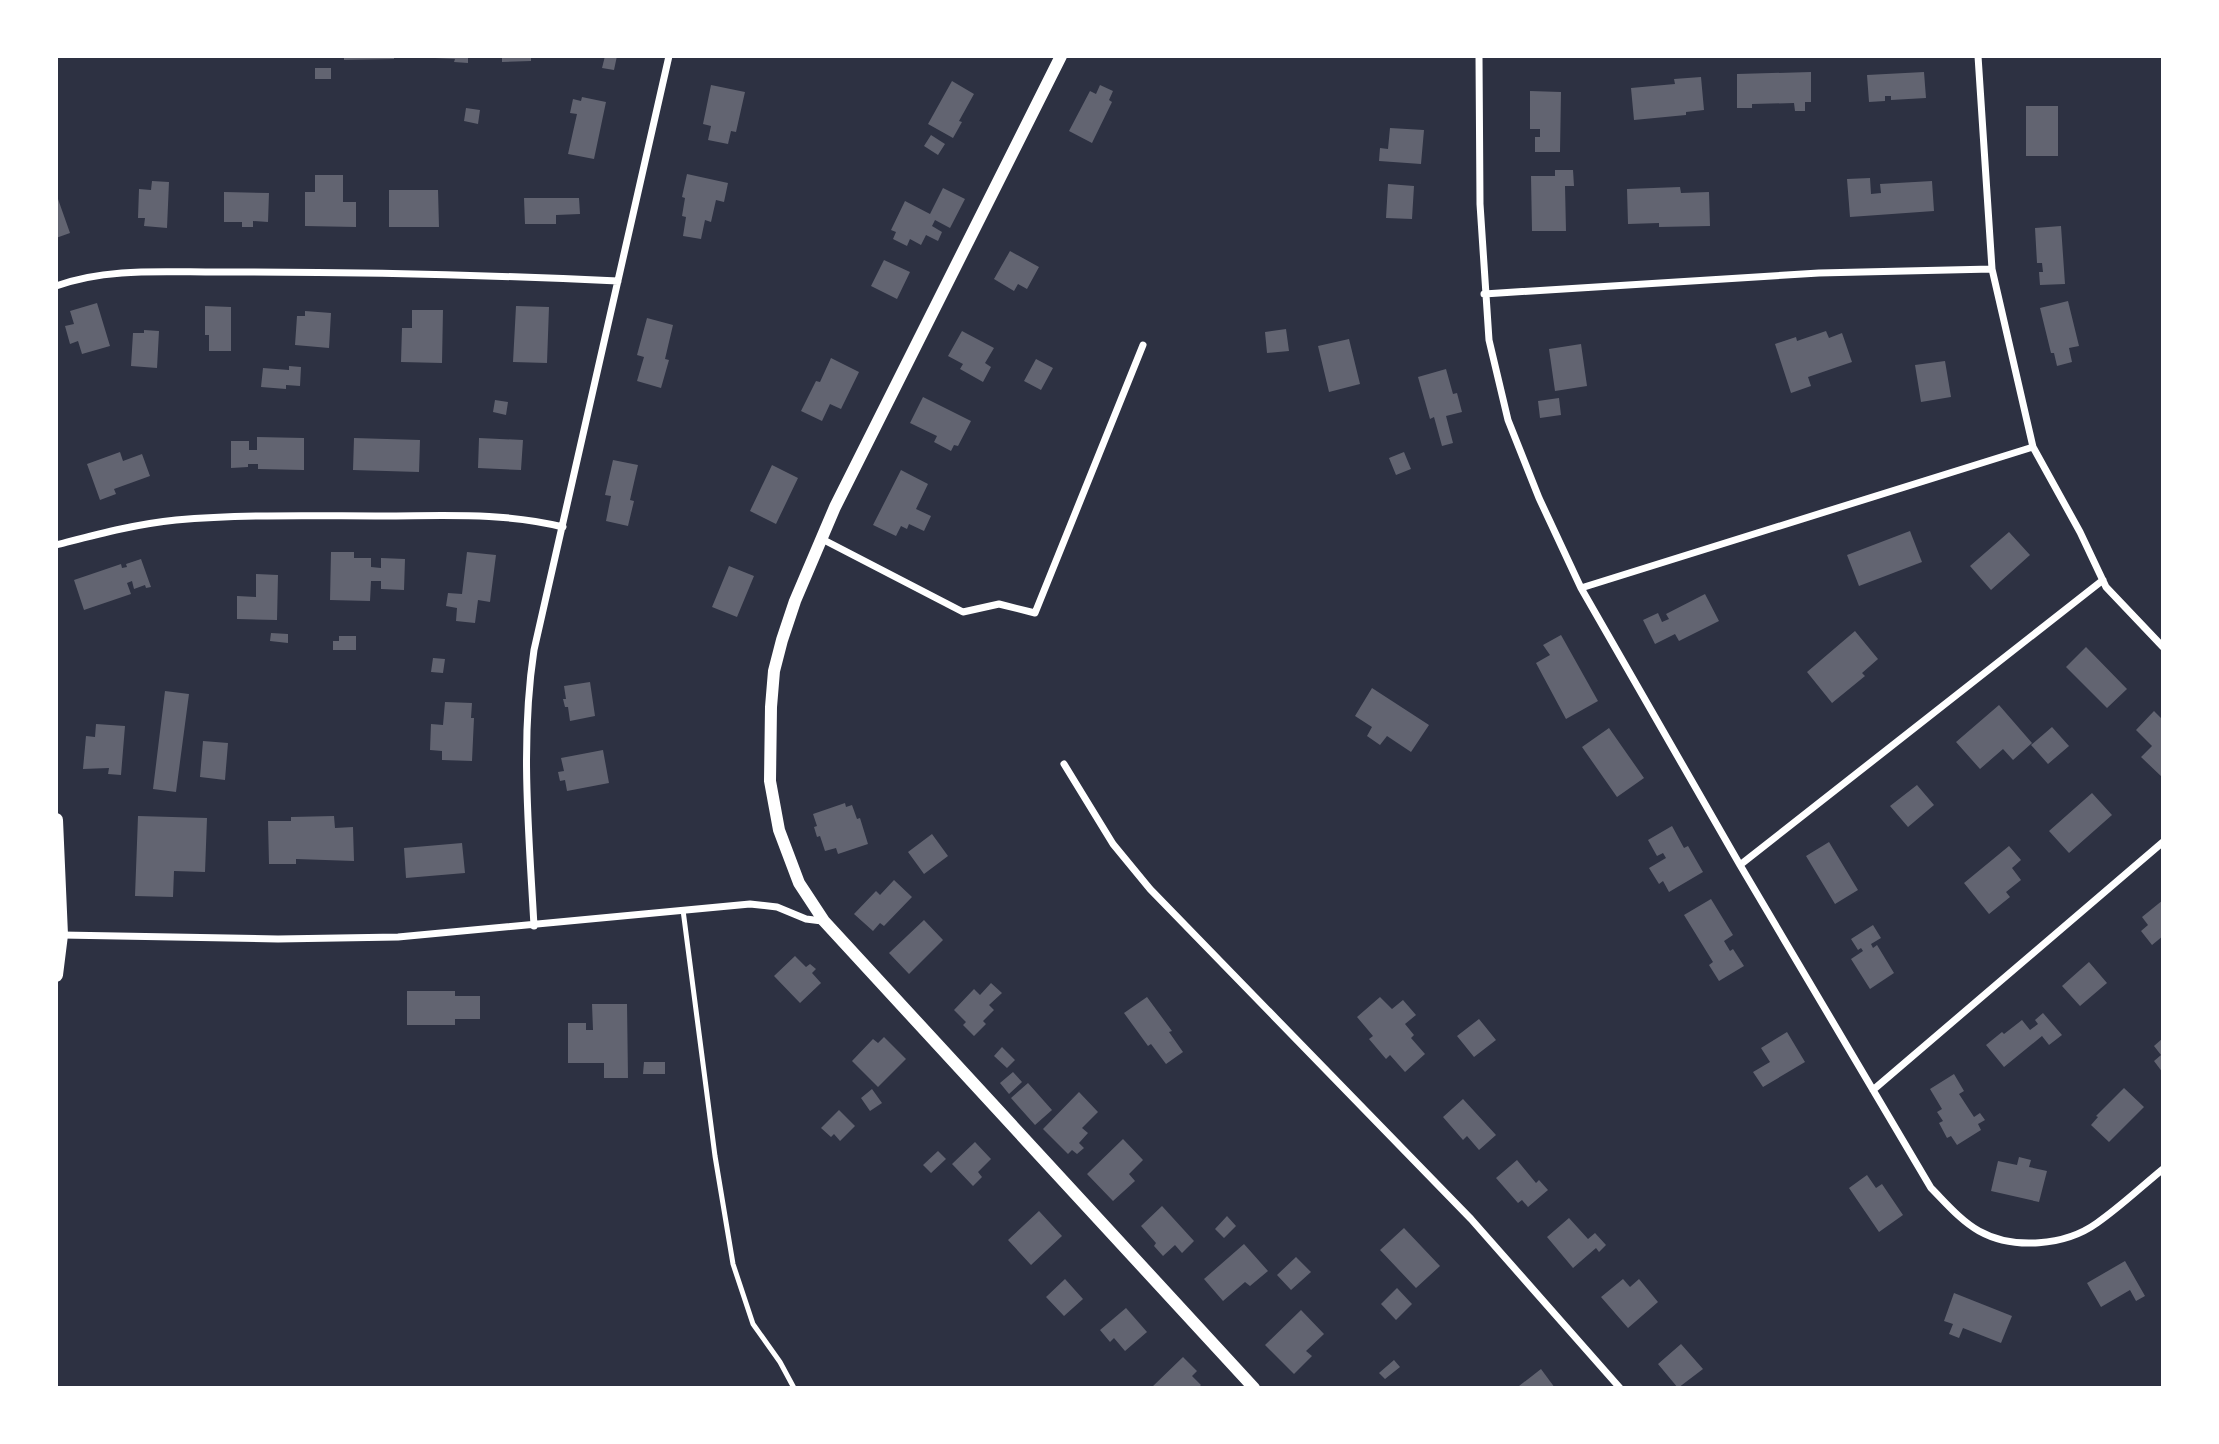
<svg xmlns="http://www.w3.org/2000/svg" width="2219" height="1444" font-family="Lato,sans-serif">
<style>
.building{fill:#626471}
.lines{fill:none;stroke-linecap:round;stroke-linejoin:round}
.service{stroke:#fff;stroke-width:5}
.minor{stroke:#fff;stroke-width:7}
.tertiary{stroke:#fff;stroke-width:12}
.secondary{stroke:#fff;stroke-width:14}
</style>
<rect width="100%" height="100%" fill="#2d3142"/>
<path class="building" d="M344,56H394V59L344,60Z
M435,56H468V63L454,62L455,59L435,58Z
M502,56H531V61L502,62Z
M605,56H617L614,70L602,68Z
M315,68H331V79H315Z
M1811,72V102H1805V111H1795L1794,103L1752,104V108H1737V74Z
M1924,72L1926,98L1891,100V96H1885V101L1869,102L1867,75Z
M1701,77L1704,110L1686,112V115L1634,120L1631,88L1675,84L1674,79Z
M952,81L974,94L959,121L962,122L953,138L928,124Z
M711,85L745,92L736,132L731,131L728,144L708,140L711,126L703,124Z
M1100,85L1113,91L1109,100L1112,102L1092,143L1069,131L1090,91L1096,94Z
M1530,91L1561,92L1560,152H1535V137H1540V129H1530Z
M582,97L606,102L594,159L568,154L577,114L570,113L573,99L581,101Z
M2026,106H2058V156H2026Z
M466,108L480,110L478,124L464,121Z
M1390,128L1424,130L1421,164L1379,161L1380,148L1388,149Z
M931,135L945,144L938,155L924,146Z
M1555,170H1573L1574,186H1565L1566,231H1532L1531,176H1555Z
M687,174L728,183L724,202L716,200L711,222L705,220L701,239L683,236L686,217L682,216L685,198L682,197Z
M315,175H343V202H356V227L305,226V192H315Z
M1870,178L1871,194L1881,193L1880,184L1932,181L1934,211L1850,217L1847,179Z
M152,181L169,182L167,228L144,226L145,218H138L139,189L151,190Z
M1388,184L1414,186L1412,219L1386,218Z
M1680,187L1681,193L1709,192L1710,226L1659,227V223L1628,224L1627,189Z
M943,188L965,199L950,228L935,220L932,226L942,232L938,241L926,235L921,245L910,239L907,246L893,239L896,232L891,230L905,201L930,214Z
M389,190H438L439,227H389Z
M224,192L269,193L268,222L253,221V227H242V222H224Z
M524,198H579L580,214L556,215V224H525Z
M58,199L70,233L56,238V200Z
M2061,226L2065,284L2040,285L2039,272H2043L2042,263H2037L2035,228Z
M1010,251L1039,267L1027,289L1018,284L1014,291L994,279Z
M884,260L910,272L897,299L871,286Z
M2068,301L2079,346L2069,348L2072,362L2057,366L2054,353H2051L2040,308Z
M97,303L110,346L82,354L78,341L70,344L65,326L74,324L70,311Z
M205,306L231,307V351H209V335H205Z
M516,306L549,307L547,363L513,362Z
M412,310H443L442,363L401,362L402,328H412Z
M305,311L331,313L329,348L295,345L297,316H305Z
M647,318L673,325L665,359L669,360L661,388L637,381L644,357L637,355Z
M1286,329L1289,351L1267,353L1265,332Z
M144,330L159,331L157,368L131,366L133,333H144Z
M962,331L994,348L985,363L991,367L983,382L960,369L963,364L948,356Z
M1826,331L1829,338L1842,333L1852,362L1808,377L1811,386L1791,393L1775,344L1796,337L1797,341Z
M1349,339L1360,384L1329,392L1318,346Z
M1581,344L1587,386L1555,391L1549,349Z
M831,358L859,372L841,409L830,404L822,421L801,411L816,381L820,382Z
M1036,359L1053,368L1041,390L1024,381Z
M1945,361L1951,397L1921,402L1915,365Z
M289,366L301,367L300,386L286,385V389L261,387L263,368L289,370Z
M1446,369L1453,394L1457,393L1462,412L1446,416L1453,443L1442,446L1434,417L1430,419L1418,377Z
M923,397L971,421L958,446L954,445L951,451L934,442L937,436L910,423Z
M1559,398L1561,415L1540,418L1538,401Z
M495,400L508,402L506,415L493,412Z
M257,437L304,438V470L258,469V464H248V467L231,468V441H249V450H257Z
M354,438L420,440L419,472L353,470Z
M479,438L523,440L521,470L478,468Z
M120,452L123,461L142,454L150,476L114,489L116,494L100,500L87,464Z
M1404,452L1411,469L1396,475L1389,458Z
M613,460L638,465L630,500L634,501L628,526L606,521L611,496L605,495Z
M772,465L798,478L776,524L750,511Z
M901,470L928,484L916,509L931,516L924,531L909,524L907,529L901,526L896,536L873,525Z
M1910,531L1922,562L1859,586L1847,555Z
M2009,532L2030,555L1991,590L1970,566Z
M331,552H354V558H371V567L381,568V558L405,559L404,590L381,589V581H371L370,601L330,600Z
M467,552L496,555L490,602L478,600L475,623L456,621L457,608L446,606L448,593L462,594Z
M141,559L151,587L146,588L145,585L134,589L132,581L127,583L131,594L84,610L74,580L121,564L122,568L127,567L126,564Z
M729,566L754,576L737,617L712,607Z
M256,574L278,575L277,620L237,619V596L256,597Z
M1705,594L1719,621L1679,641L1675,634L1655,644L1643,620L1658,613L1662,622L1669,619L1666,614Z
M1855,631L1878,659L1862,673L1865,676L1832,703L1807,672Z
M271,633L288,634V643L270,641Z
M1561,635L1598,701L1566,719L1536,663L1550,655L1543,645Z
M339,636H356V650H333V641H339Z
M2086,647L2127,689L2107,708L2066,667Z
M433,658L445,659L443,673L431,672Z
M590,682L595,716L570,721L568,707H565L563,699H566L564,686Z
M1372,688L1429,725L1411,752L1387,736L1380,745L1367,736L1372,727L1355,716Z
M165,691L189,694L176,792L153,789Z
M445,702L472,703L471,718H474L472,761L442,760V751L430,750L431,724L443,725Z
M1999,705L2032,743L2013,760L2003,749L1980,769L1956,742Z
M2154,711L2163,720V778L2141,757L2152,746L2136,730Z
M96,724L125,726L121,775L108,774L109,768L83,769L86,736L95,737Z
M2052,727L2069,746L2048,764L2031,745Z
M1609,728L1644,778L1617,797L1582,747Z
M203,741L228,743L225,780L200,777Z
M603,750L609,783L567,791L565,780L560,781L558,772L564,771L561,758Z
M1917,785L1934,805L1908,827L1890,806Z
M2092,793L2112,815L2069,853L2049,831Z
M845,803L846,807L852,805L857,819L860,818L868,844L838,854L836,848L825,851L820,836L817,837L814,827L817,826L813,814Z
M138,816L207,818L205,872L174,871L173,897L135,896Z
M334,816L335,828L353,827L354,861L296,859V864H269L268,821H291V817Z
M1672,826L1684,848L1688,846L1703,872L1669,892L1663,881L1659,884L1649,868L1666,858L1663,853L1657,856L1648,840Z
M932,834L948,856L924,874L908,852Z
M1829,842L1858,890L1835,904L1806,856Z
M462,843L465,873L406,878L404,848Z
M2009,846L2021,860L2012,868L2021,880L2006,892L2010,897L1989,914L1964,883Z
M894,880L912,897L884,926L880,923L873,931L854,914L876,891L880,895Z
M1711,899L1733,935L1724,941L1730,951L1733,949L1744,966L1719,981L1709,965L1713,962L1684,915Z
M2163,900V936L2152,945L2141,931L2148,925L2142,917Z
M924,920L943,940L909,974L889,953Z
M1873,925L1881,938L1871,944L1873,948L1877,945L1894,973L1870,989L1851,959L1863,951L1861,948L1858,950L1851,939Z
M795,956L806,967L810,964L816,969L812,973L821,983L800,1003L774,976Z
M2089,962L2107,983L2080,1006L2062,986Z
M991,983L1002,993L989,1005L994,1010L983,1021L986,1024L974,1036L963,1025L966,1022L954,1010L974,989L980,995Z
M407,991H455V996H480V1019H455V1025H407Z
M1147,997L1172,1031L1169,1032L1183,1052L1166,1064L1151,1044L1148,1046L1124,1013Z
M1380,997L1392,1009L1403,1000L1416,1015L1405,1024L1414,1035L1411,1038L1425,1054L1405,1072L1390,1055L1386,1059L1369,1039L1373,1036L1357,1017Z
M592,1004H627L628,1078H604V1063H568V1023H586V1030H593Z
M2043,1013L2062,1035L2049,1045L2042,1036L2004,1067L1986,1045L2002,1032L2004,1034L2022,1020L2030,1030L2038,1024L2035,1020Z
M1479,1019L1496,1040L1474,1057L1457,1036Z
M1787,1032L1805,1062L1763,1087L1753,1072L1770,1062L1761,1048Z
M884,1037L906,1059L878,1087L852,1061L873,1039L878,1043Z
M2163,1038V1073L2154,1061L2161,1055L2154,1046Z
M1002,1047L1015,1060L1007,1068L994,1056Z
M644,1062H665V1074H643Z
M1013,1072L1022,1082L1009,1094L1000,1083Z
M1954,1074L1964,1091L1959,1094L1974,1117L1980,1113L1985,1120L1978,1124L1981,1130L1957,1145L1951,1136L1947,1138L1939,1123L1943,1121L1937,1112L1942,1109L1930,1089Z
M1028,1083L1052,1110L1035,1125L1011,1098Z
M2124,1088L2144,1107L2109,1142L2091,1125L2098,1117L2096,1116Z
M872,1089L882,1103L870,1111L861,1098Z
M1079,1092L1098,1112L1082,1128L1088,1133L1079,1143L1084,1148L1077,1154L1072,1150L1068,1154L1043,1129Z
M1463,1099L1496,1135L1479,1150L1467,1136L1463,1140L1443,1117Z
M839,1110L855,1126L840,1141L834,1134L831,1137L821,1128Z
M1123,1139L1143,1160L1129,1174L1135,1181L1113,1201L1087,1174Z
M975,1142L991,1159L978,1172L982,1177L973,1186L952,1164Z
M938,1151L946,1159L931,1173L923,1165Z
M2019,1157L2031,1160L2029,1167L2047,1171L2039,1202L1991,1191L1998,1161L2017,1165Z
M1517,1160L1536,1183L1539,1180L1548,1190L1528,1207L1522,1200L1518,1203L1496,1178Z
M1867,1175L1876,1188L1882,1184L1903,1215L1879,1232L1849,1188Z
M1162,1206L1194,1241L1182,1253L1175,1245L1163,1256L1154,1246L1156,1243L1141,1226Z
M1039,1211L1062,1236L1031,1265L1008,1240Z
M1227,1216L1236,1226L1224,1238L1215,1229Z
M1569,1218L1588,1239L1595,1233L1606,1245L1599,1252L1596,1248L1573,1268L1547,1237Z
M1404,1228L1440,1266L1416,1288L1380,1250Z
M1244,1244L1268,1271L1250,1286L1245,1282L1223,1301L1204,1279Z
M1296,1257L1311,1272L1291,1290L1277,1275Z
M2125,1261L2145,1296L2136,1301L2130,1290L2101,1307L2087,1283Z
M1065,1279L1083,1299L1064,1316L1046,1297Z
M1623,1279L1630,1287L1639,1279L1658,1302L1628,1328L1601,1297Z
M1397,1288L1412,1304L1396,1320L1381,1304Z
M1954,1293L2012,1316L2001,1343L1963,1328L1959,1338L1949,1334L1953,1324L1944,1321Z
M1126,1308L1147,1332L1125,1351L1114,1338L1110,1342L1100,1330Z
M1301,1310L1324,1334L1306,1351L1312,1356L1294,1374L1265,1345Z
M1681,1344L1703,1369L1678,1388L1658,1364Z
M1183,1357L1197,1371L1192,1376L1201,1385L1198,1388H1151Z
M1394,1360L1400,1367L1385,1379L1379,1373Z
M1541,1369L1555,1388H1521L1519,1386Z"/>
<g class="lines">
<path class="service" d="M683,910L715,1156L733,1264L753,1324L780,1362L794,1388"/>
<path class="minor" d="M1479,56L1480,204L1489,340L1508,420L1539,498L1581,588L1740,865L1931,1188C1946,1203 1960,1220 1979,1231C2013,1250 2065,1246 2097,1223C2120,1207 2141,1187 2163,1169
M1978,56L1992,269L2033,447L2080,532L2106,587L2163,647
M56,286C110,266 173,273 230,272C359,272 489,275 618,281
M1484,294L1819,273L1992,269
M822,539L963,612L999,604L1035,613L1143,345
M56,545C95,535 135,524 176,520C244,514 314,516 383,516C443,516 504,512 563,527
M1581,588L2033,447
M1064,764L1113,844L1150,889L1471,1219L1620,1388
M1740,865L2103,580
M534,926C529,834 520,742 534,650L669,56
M62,935L278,939L398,937L750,904L777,907L806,919L822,921
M1873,1090L2163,842"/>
<path class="tertiary" d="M1061,56L835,507L795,601L782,640L774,671L771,707L770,781L779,830L799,883L824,921L1254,1388"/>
<path class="secondary" d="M56,820L61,935L56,975"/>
</g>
<rect width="2219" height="1444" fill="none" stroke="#ffffff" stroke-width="116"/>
</svg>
